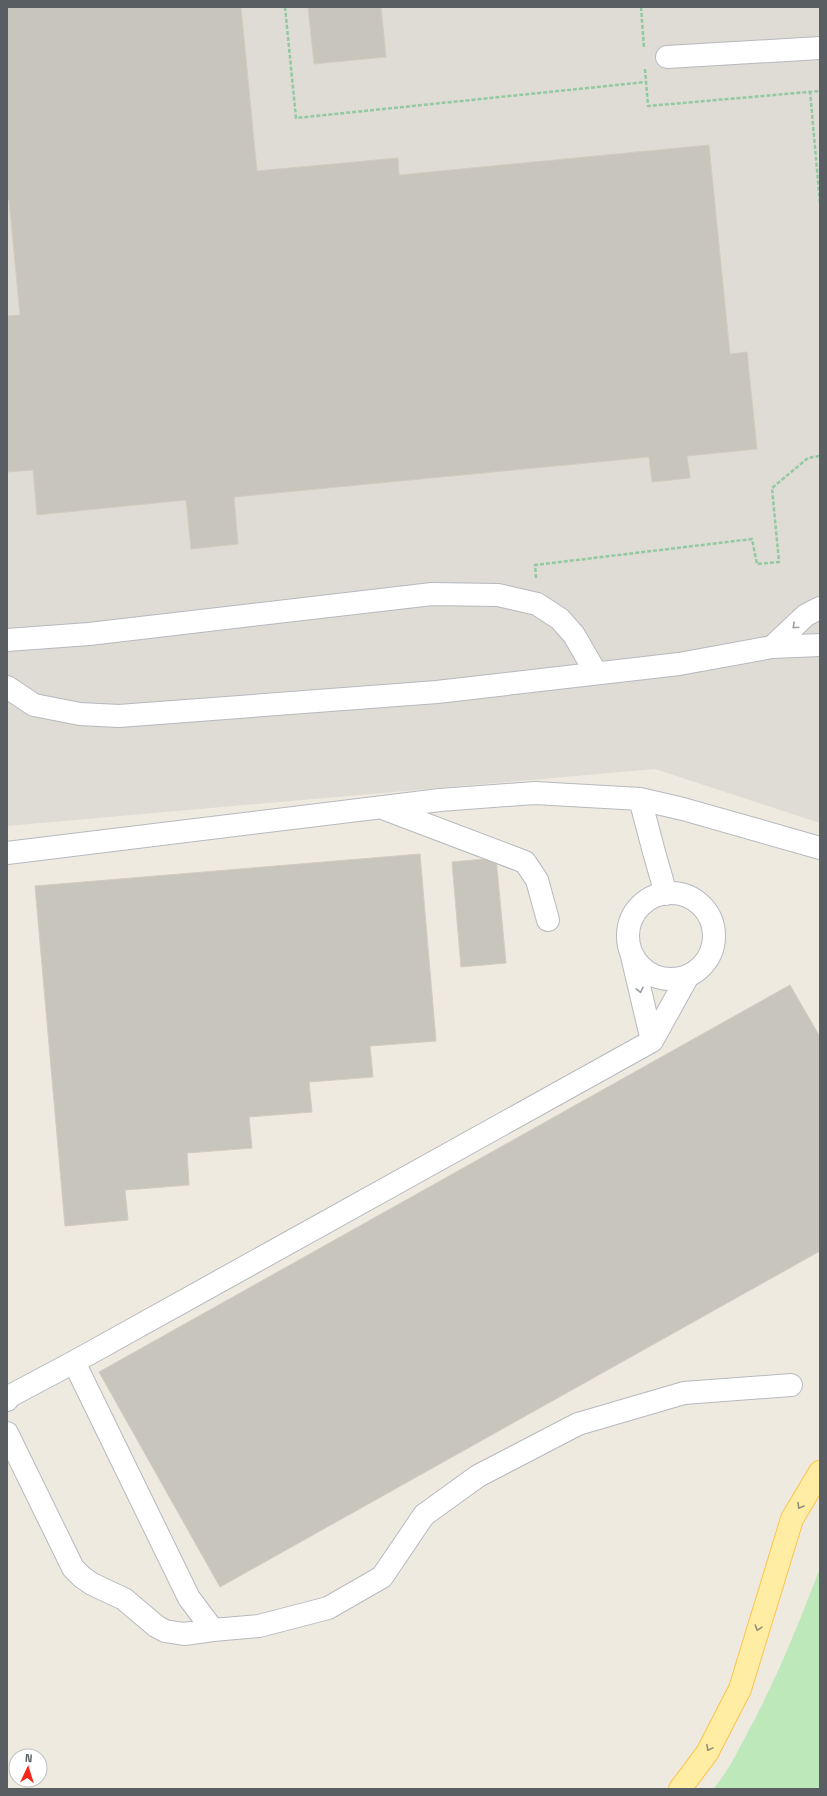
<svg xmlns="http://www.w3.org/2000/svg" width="827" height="1796" font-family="'Space Grotesk',sans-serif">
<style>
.industrial{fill:#dedcd5}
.green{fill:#bce8ba}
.building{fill:#c8c5bd;stroke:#d3ccbe}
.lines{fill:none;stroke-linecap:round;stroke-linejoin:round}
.minor-casing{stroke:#b6b9be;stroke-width:24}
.major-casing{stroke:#fcc44b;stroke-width:24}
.path{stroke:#93c9a1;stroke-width:2.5;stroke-dasharray:4 2;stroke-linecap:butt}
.minor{stroke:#fff;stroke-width:22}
.major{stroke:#ffeda4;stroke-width:22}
.oneway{stroke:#9b9ea1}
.oneway2{stroke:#93907a}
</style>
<rect width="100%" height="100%" fill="#eeeae0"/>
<path class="industrial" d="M7,7H820V823L655,769L7,826Z"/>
<path class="green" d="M820,1568V1789H713C729,1771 738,1750 749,1730C777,1678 799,1623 820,1568Z"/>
<path class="building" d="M7,7H241L257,171L398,158L399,175L709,145L730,354L747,352L757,449L687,456L690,478L652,482L649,457L234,497L238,544L191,549L186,500L37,515L33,470L7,472V316L20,315L9,200H7Z
M308,7H381L386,57L314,64Z
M420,854L436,1041L370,1046L373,1077L309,1082L312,1112L249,1117L252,1148L187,1153L189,1185L125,1190L128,1220L65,1226L35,886Z
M496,858L506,963L461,967L452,862Z
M790,985L820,1037V1251L220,1587L99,1372Z"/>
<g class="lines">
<defs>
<path id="minor" d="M667,57L820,48
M7,640L89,634L432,594L498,595L537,604L560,619L574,635L596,673
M772,647L806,615L820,608
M7,687L34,705L80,714L119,716L437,692L679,664L772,647L820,645
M640,799L654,852L666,894
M385,809L525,862L537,880L548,920
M7,853L440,800L535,793L640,799L683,809L820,848
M628 936a43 43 0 1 1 86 0a43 43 0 1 1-86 0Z
M632,956L652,1041
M74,1362L189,1598L213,1630L259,1626L328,1608L382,1577L424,1515L478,1476L578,1424L684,1393L791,1385
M7,1400L10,1396L74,1362L652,1041L688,976
M7,1433L73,1568L82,1577L92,1584L124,1599L156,1626L165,1631L184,1634L213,1630"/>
<path id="major" d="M680,1789L707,1753L740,1689L792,1519L820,1472"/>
</defs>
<use href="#minor" class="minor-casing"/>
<use href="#major" class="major-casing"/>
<path class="path" d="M285,7L296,118L646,82
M641,7L644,48
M645,69L648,106L820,91
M810,91L820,203
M536,578L535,565L752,539L757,564L779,562L772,488L808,458L820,456"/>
<use href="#minor" class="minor"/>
<use href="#major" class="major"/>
</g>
<defs><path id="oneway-chevron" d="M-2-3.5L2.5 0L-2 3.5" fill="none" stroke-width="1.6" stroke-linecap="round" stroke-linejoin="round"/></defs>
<g class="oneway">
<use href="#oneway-chevron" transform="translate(795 626) rotate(137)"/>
<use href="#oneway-chevron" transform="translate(640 990) rotate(77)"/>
</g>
<g class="oneway2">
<use href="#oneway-chevron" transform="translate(800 1506) rotate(121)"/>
<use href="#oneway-chevron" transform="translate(758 1628) rotate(107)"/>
<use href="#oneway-chevron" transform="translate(709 1748) rotate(118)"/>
</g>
<rect width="827" height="1796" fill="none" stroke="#595e63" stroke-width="16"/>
<g transform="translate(28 1768) rotate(4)"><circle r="19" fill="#ffffff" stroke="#bdbfc1"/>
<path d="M0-3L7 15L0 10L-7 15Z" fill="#f6281e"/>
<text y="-6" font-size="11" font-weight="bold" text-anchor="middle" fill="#595e63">N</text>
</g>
</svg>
